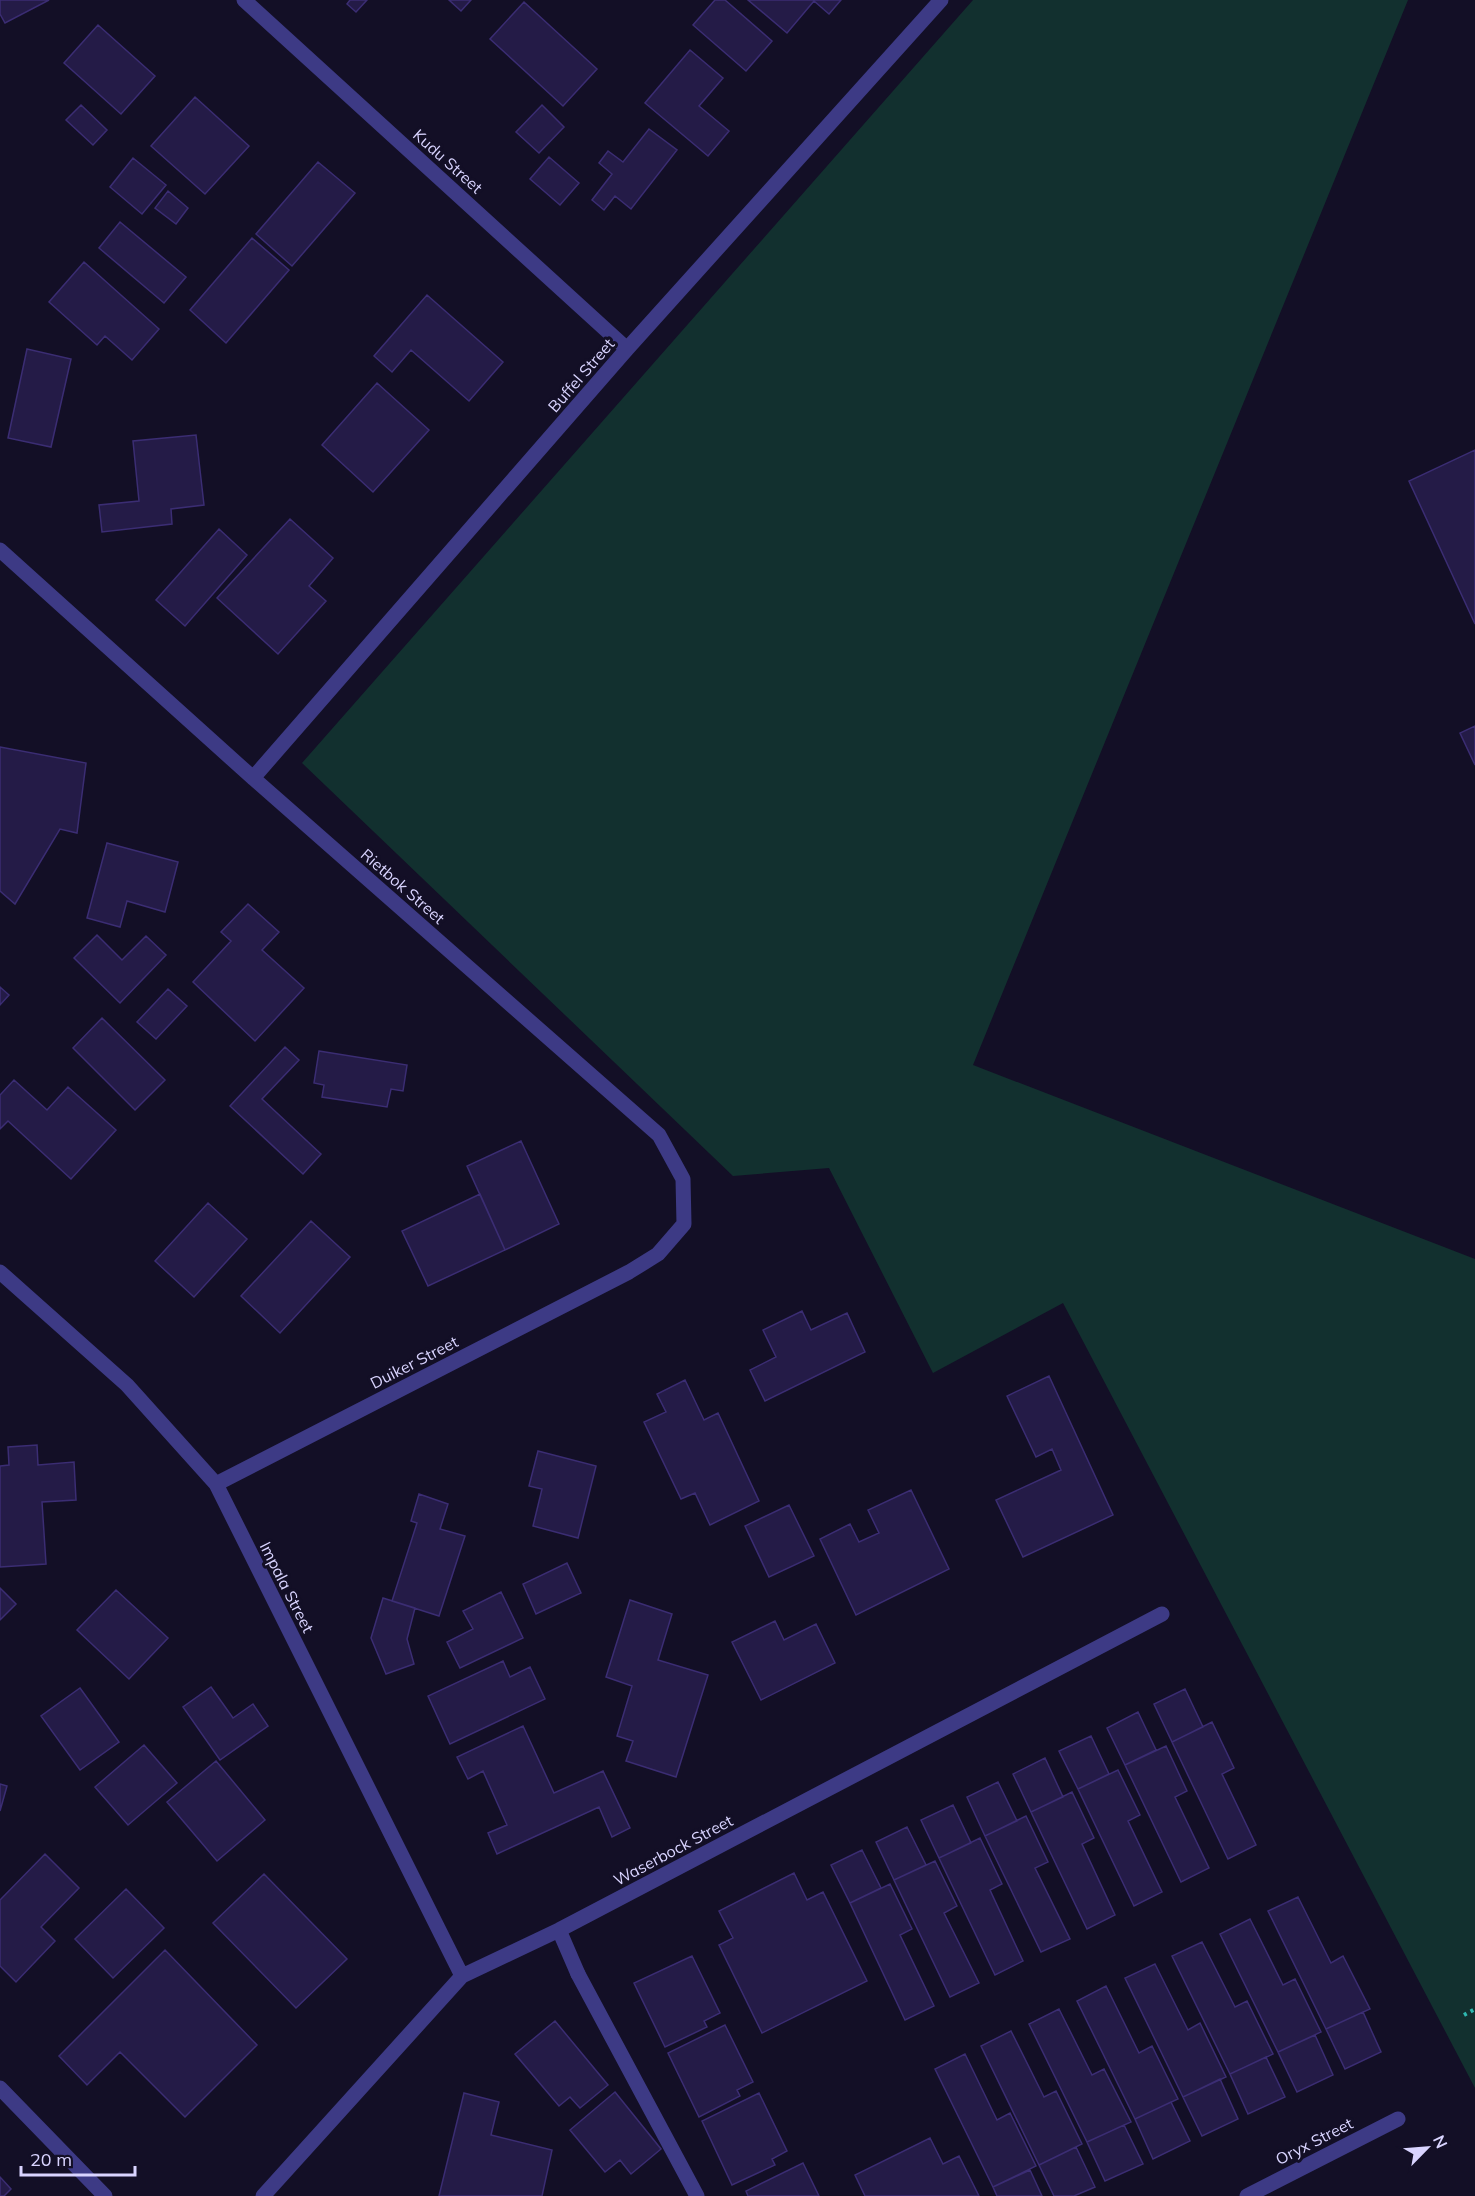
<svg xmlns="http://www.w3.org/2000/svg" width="1475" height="2196" font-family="Mulish,sans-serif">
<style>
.green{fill:#12302f}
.building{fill:#241b47;stroke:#3b2d73;stroke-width:1.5}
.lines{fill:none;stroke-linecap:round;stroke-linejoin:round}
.path{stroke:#2fb8b0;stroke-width:4;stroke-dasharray:3 4.5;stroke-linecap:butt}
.service{stroke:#3d3a85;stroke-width:15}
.minor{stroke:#3d3a85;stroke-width:15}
.labels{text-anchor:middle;stroke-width:6;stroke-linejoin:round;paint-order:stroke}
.street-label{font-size:16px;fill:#d9d4ff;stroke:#130f26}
</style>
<rect width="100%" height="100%" fill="#130f26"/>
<path class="green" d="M973,0H1408L973,1065L1475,1259V2088L1063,1303L933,1373L829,1168L733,1176L302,763Z"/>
<path class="building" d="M0,0H49L5,23L0,14Z
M350,0H367L356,12L347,4Z
M449,0H471L461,11Z
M715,0H725L772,41L746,71L693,25Z
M748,0H841L829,14L814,1L787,33Z
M524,2L597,69L563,106L490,39Z
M98,25L155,76L121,114L64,63Z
M690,50L723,78L699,106L729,131L708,156L645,103Z
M195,97L249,146L205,194L151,146Z
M81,105L107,130L93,145L66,120Z
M542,105L564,127L539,153L516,132Z
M649,129L677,150L631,209L615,196L604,210L592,200L612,174L599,163L608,151L623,162Z
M549,157L579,183L560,205L530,179Z
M133,158L166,185L142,214L110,187Z
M318,162L355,193L292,266L256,234Z
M168,191L188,208L176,224L155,208Z
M120,222L186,277L164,303L99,248Z
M252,238L289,270L226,343L190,310Z
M84,262L159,329L132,360L105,336L97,345L49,302Z
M427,295L503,362L469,401L411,350L392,372L374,356Z
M27,349L71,359L51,447L8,438Z
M377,383L429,430L373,492L322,445Z
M196,435L204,505L171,509L172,524L102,532L99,505L139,501L133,441Z
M1475,450V624L1409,481Z
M1475,450V624L1409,481Z
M290,519L333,558L309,586L326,601L278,654L217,598Z
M219,529L247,555L185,626L156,600Z
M1475,726V765L1460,733Z
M1475,726V765L1460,733Z
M0,747L86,763L77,833L60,829L15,904L0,891Z
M107,843L178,862L165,912L127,901L120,927L87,918Z
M248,904L279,932L262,950L304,988L255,1041L193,982L231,941L221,932Z
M97,935L122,960L146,936L166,955L120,1003L74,958Z
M0,987L9,995L0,1005Z
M168,989L187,1006L156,1039L137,1022Z
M102,1018L165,1080L135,1110L73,1048Z
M285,1047L299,1060L262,1099L321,1154L303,1174L230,1106Z
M319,1051L407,1065L403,1091L391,1089L387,1107L322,1097L324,1085L314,1083Z
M14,1080L47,1110L68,1087L116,1130L71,1179L8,1121L0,1129V1095Z
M521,1141L559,1224L505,1250L467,1166Z
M480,1194L505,1250L428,1286L402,1231Z
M208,1203L247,1239L194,1297L155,1261Z
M311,1221L350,1257L280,1333L241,1296Z
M802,1311L811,1330L847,1313L865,1352L765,1401L750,1370L776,1357L763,1330Z
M1049,1376L1113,1515L1023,1557L996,1500L1061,1470L1052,1449L1036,1457L1007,1396Z
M685,1380L704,1420L718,1413L759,1501L710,1525L695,1493L681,1499L644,1422L666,1412L657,1394Z
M37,1445L38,1465L74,1462L76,1500L42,1502L46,1564L0,1567V1466L9,1465L8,1447Z
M538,1451L596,1466L578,1538L533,1526L542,1489L529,1486Z
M911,1490L949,1569L856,1615L820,1539L850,1524L859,1542L879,1533L868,1510Z
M419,1494L448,1504L440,1529L465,1536L439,1616L392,1601L417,1523L411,1521Z
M789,1505L814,1556L769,1577L745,1526Z
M567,1563L581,1593L536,1614L523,1584Z
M0,1588L16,1604L0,1620Z
M116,1590L168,1638L129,1679L77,1630Z
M501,1592L523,1638L460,1668L447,1642L473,1629L463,1611Z
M383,1598L415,1608L407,1639L414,1664L386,1674L371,1638Z
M630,1600L672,1614L658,1660L708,1675L676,1777L626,1761L633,1741L617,1736L632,1686L606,1677Z
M775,1621L784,1640L816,1624L835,1663L761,1700L732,1642Z
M503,1661L510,1677L530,1667L545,1699L450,1744L428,1696Z
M211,1687L233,1718L253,1704L268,1726L220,1760L183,1707Z
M80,1688L119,1742L80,1770L41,1716Z
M1185,1689L1203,1727L1172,1742L1154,1704Z
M1138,1712L1156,1750L1125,1765L1107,1728Z
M1212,1722L1234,1768L1222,1774L1256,1845L1228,1859L1172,1742Z
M523,1726L554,1793L603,1771L630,1828L612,1837L599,1807L497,1854L488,1833L507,1825L483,1771L468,1779L457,1757Z
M1091,1736L1109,1774L1078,1789L1059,1751Z
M144,1745L177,1783L128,1825L95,1787Z
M1166,1746L1187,1791L1175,1797L1209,1868L1181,1882L1125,1765Z
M1045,1758L1063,1797L1031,1812L1013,1774Z
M216,1761L265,1820L217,1861L167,1802Z
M1118,1770L1140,1815L1128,1821L1162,1892L1134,1906L1078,1789Z
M998,1782L1017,1821L985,1836L967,1797Z
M0,1784L7,1786L0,1811Z
M1072,1792L1094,1838L1082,1844L1115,1915L1087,1929L1031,1812Z
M953,1805L971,1843L939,1858L921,1820Z
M1026,1816L1048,1862L1035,1868L1070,1939L1041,1952L985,1836Z
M907,1827L926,1865L894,1880L876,1842Z
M980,1838L1002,1884L990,1890L1023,1961L995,1975L939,1858Z
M862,1850L881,1888L850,1903L831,1865Z
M45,1854L79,1888L41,1927L55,1941L16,1982L0,1966V1900Z
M935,1861L957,1906L944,1913L979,1983L950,1997L894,1880Z
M794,1873L807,1900L823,1892L867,1981L762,2033L719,1945L733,1938L719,1911Z
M264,1874L347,1959L296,2008L213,1923Z
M890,1884L912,1929L900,1935L934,2006L905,2020L850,1903Z
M126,1889L164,1928L113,1978L75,1939Z
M1298,1897L1331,1963L1343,1956L1370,2009L1326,2029L1268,1911Z
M1250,1919L1283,1985L1295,1979L1321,2032L1278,2052L1220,1934Z
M1202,1942L1235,2007L1247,2001L1273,2054L1230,2074L1172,1956Z
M165,1950L257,2045L185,2117L120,2052L87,2085L59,2056Z
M692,1956L720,2013L704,2021L707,2027L665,2047L634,1983Z
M1155,1964L1188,2030L1200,2023L1226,2077L1183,2097L1125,1978Z
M1106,1986L1139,2053L1152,2046L1178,2099L1135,2119L1077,2001Z
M1059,2009L1092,2075L1104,2069L1131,2122L1087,2142L1029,2024Z
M1363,2012L1381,2052L1345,2069L1326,2029Z
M555,2021L608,2085L580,2108L570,2097L559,2106L515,2054Z
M725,2025L753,2082L737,2090L740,2096L699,2117L668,2053Z
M1011,2031L1044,2097L1056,2091L1082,2144L1039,2165L981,2046Z
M1315,2035L1333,2075L1297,2092L1278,2052Z
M965,2054L997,2120L1010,2113L1036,2166L993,2187L935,2069Z
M1266,2057L1285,2097L1248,2114L1230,2074Z
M1220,2079L1238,2119L1202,2136L1183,2097Z
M615,2092L661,2149L631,2174L620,2160L605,2172L570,2130Z
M464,2093L499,2102L491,2135L552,2150L542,2196H439Z
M759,2093L787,2151L772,2159L775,2165L732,2185L702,2121Z
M1171,2102L1190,2141L1153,2159L1135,2119Z
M1124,2125L1143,2164L1105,2181L1087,2142Z
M930,2138L943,2164L959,2156L979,2196H865L855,2175Z
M1076,2147L1095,2187L1074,2196H1054L1039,2165Z
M803,2163L819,2196H748L746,2191Z
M1030,2170L1042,2196H997L993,2187Z
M0,2177L11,2189L4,2196H0Z"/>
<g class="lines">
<path class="path" d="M1464,2015L1475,2009"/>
<path class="service" d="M578,1974L697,2196"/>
<path class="minor" d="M244,0L627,349
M0,550L253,778L659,1135L683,1179L684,1224L658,1254L629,1272L216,1484
M253,778L627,349L941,0
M0,1272L127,1385L216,1484L462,1976
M559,1930L578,1974
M0,2088L105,2196
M263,2196L462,1976L559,1930L1162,1614
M1247,2196L1398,2119"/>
</g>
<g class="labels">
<g class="street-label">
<text transform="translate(448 161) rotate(42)" y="6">Kudu Street</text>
<text transform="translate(581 375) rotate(-49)" y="6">Buffel Street</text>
<text transform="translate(403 886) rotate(41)" y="6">Rietbok Street</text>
<text transform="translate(414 1362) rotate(-27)" y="6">Duiker Street</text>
<text transform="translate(287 1587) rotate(63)" y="6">Impala Street</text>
<text transform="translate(673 1850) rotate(-28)" y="6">Waserbock Street</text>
<text transform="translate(1314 2141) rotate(-27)" y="6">Oryx Street</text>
</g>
</g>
<g transform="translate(1427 2148) rotate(65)" stroke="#130f26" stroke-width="4.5" paint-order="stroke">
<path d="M0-4.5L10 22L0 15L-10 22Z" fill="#d9d4ff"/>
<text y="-9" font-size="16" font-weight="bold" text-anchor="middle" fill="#d9d4ff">N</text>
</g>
<path d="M21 2166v9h114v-9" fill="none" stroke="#d9d4ff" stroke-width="3"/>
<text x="30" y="2166" font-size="18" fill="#d9d4ff" stroke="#130f26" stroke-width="4.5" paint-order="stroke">20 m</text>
</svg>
